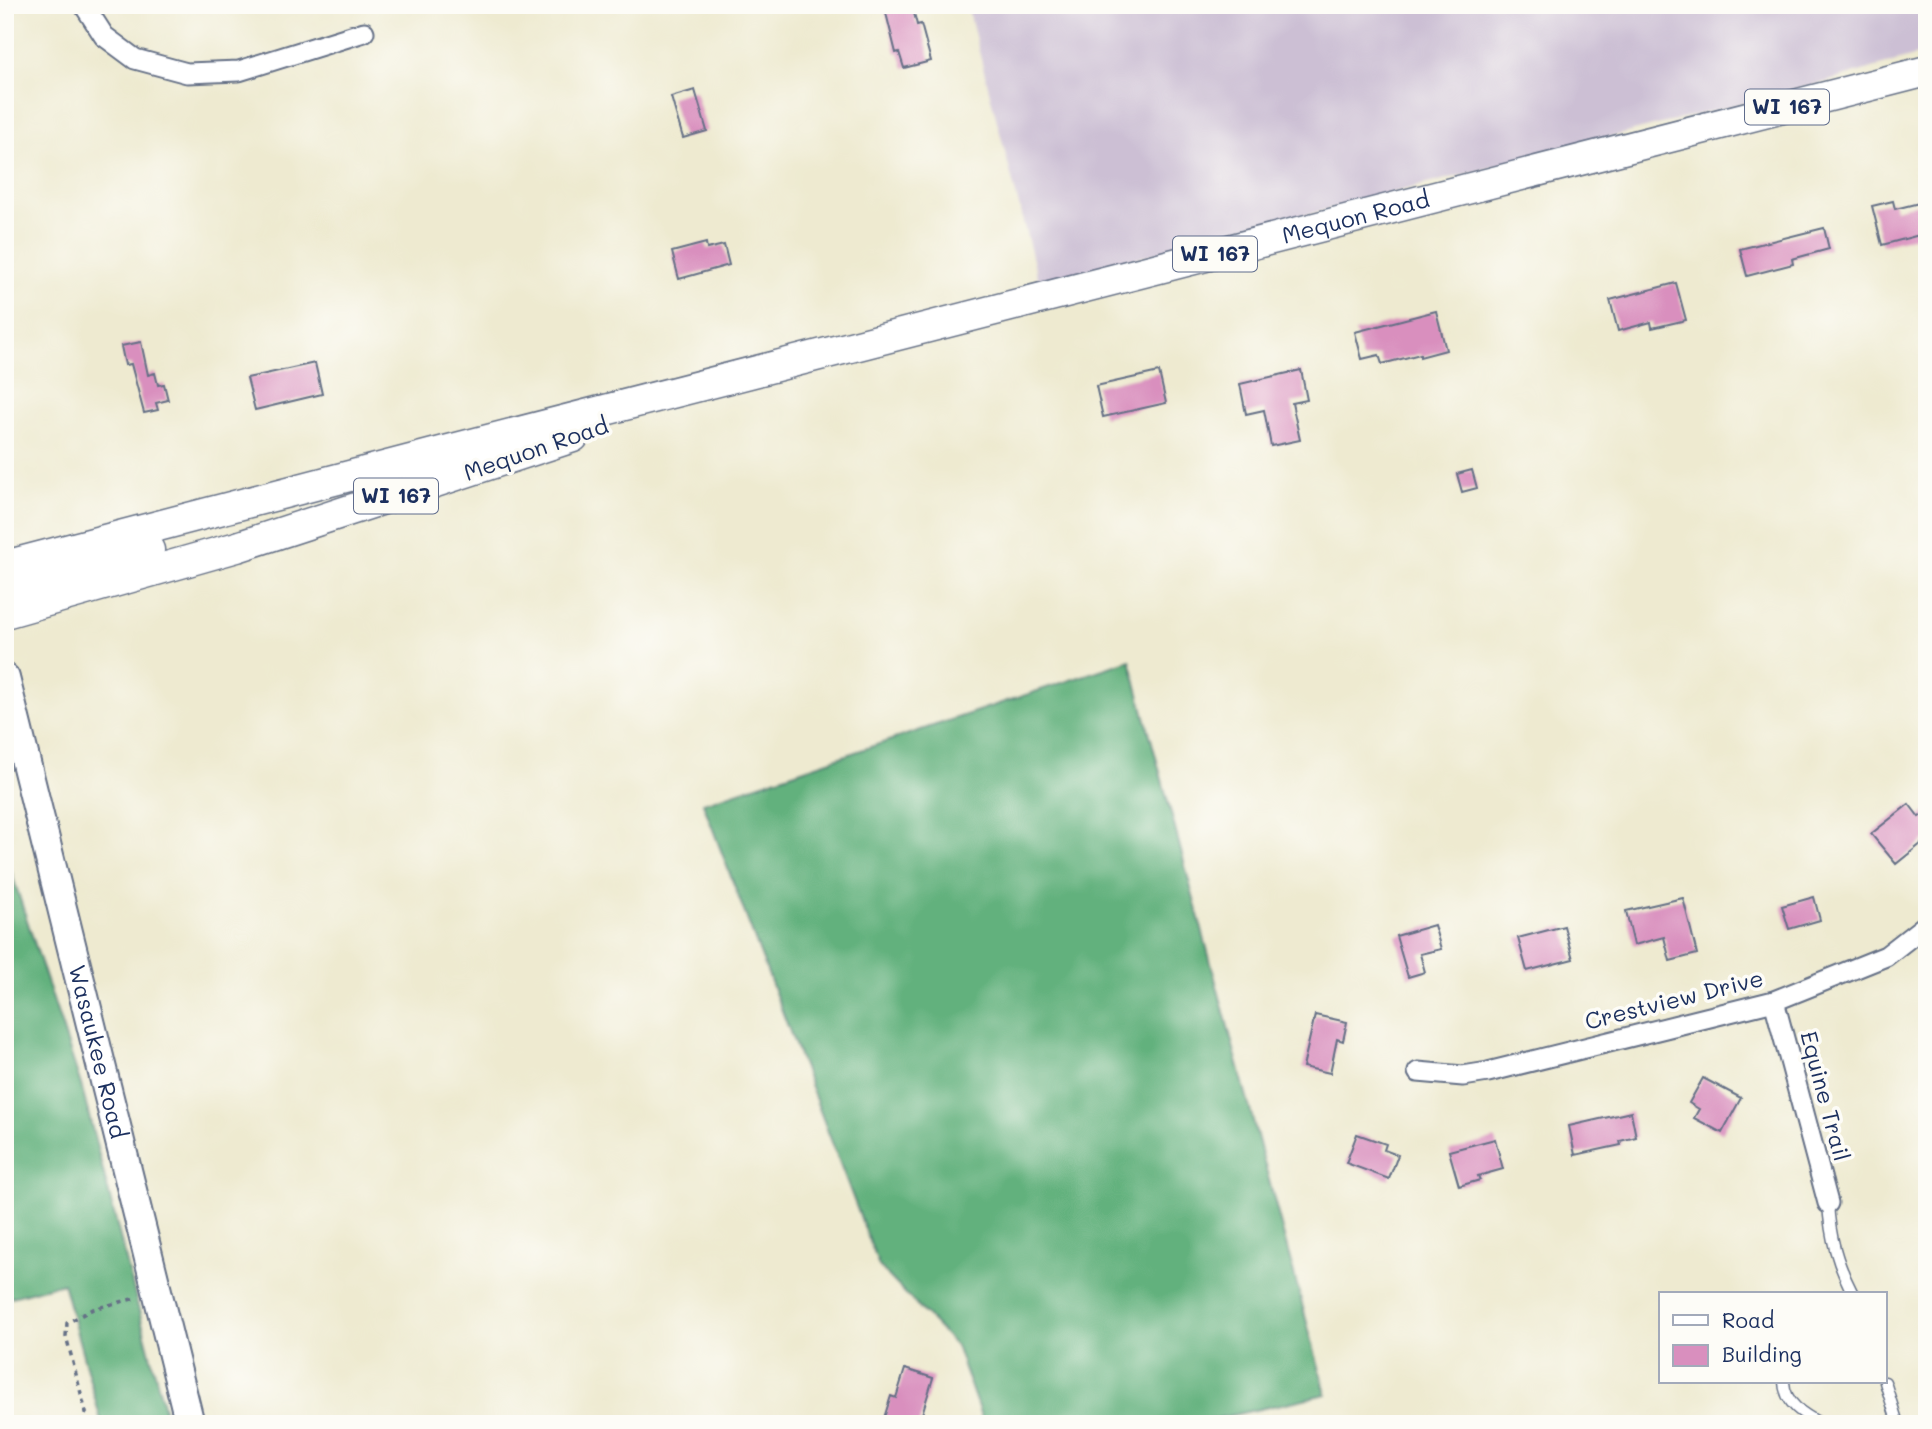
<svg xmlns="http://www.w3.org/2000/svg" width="1932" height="1429" font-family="Mali,sans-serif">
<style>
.industrial{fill:#ccbfd4}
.forest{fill:#62b17d;stroke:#3e706e;stroke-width:2}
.building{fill:#d98fbe}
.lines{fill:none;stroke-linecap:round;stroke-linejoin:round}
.lane-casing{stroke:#657086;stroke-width:13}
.street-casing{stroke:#657086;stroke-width:23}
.secondary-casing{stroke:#657086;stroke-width:32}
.primary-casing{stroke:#657086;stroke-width:33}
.path{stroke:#657086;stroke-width:3.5;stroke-dasharray:5 5;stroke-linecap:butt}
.lane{stroke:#fff;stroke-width:10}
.street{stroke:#fff;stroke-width:19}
.secondary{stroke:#fff;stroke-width:28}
.primary{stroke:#fff;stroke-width:30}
.labels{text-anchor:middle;stroke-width:7;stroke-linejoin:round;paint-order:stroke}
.shield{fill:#fdfcf7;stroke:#5f6c8c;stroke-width:2}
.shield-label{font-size:21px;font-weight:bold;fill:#1b2f5e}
.street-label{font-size:23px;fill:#1b2f5e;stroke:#fdfcf7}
</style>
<rect width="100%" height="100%" fill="#fdfcf7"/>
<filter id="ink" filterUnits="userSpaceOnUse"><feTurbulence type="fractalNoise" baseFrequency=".0143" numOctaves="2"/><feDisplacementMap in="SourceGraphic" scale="14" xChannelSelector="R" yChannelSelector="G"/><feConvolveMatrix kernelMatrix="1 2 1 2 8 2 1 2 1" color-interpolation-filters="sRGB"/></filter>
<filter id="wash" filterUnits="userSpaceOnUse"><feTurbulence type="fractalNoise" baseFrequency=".00686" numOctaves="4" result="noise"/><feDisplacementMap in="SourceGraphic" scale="28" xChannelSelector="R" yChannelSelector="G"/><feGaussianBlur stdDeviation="1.57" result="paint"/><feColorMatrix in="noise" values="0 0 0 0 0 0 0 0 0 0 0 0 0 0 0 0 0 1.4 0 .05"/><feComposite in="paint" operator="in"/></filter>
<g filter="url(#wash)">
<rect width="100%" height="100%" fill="#eeead0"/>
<path class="industrial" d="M967,5H1927V52L1822,83L1039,283Z"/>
<path class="forest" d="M1130,660L1326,1394L1193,1424H984L956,1346L879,1266L703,803Z
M5,853L81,1085L168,1424H102L63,1283L5,1299Z"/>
<g id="blocks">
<path class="building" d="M884,5H912L917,25L921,24L931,61L904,68L899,52L896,53Z
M695,90L707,131L683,138L671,97Z
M1893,201L1895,209L1927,201V233L1882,245L1872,206Z
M1824,228L1829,249L1792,259L1793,264L1747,276L1740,249Z
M706,243L707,249L724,245L729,265L679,279L672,252Z
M1676,283L1686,320L1652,328L1651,322L1618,331L1610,300Z
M1436,311L1446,350L1420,357V354L1382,364L1379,355L1362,359L1355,332Z
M141,342L148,375L155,373L158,385L164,384L168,400L156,403L158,410L144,413L131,364L125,365L121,346Z
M315,363L322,394L255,410L247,378Z
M1301,370L1307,400L1292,403L1300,440L1271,446L1264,410L1246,414L1240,384Z
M1159,372L1166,403L1103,417L1096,386Z
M1472,470L1477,488L1462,492L1457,474Z
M1909,804L1919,817L1927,811V839L1896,864L1871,834Z
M1814,897L1820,920L1789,929L1782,906Z
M1683,898L1697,954L1670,961L1664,937L1634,945L1626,911Z
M1434,925L1441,949L1420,954L1425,972L1408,977L1396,936Z
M1564,926L1573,959L1527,971L1518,938Z
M1315,1015L1347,1022L1343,1041L1337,1039L1330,1073L1303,1067Z
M1703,1078L1741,1098L1722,1133L1694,1118L1699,1109L1689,1103Z
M1631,1112L1636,1137L1620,1141L1621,1145L1575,1155L1569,1126Z
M1357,1134L1386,1144L1384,1150L1398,1155L1389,1179L1346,1163Z
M1495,1139L1503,1169L1478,1176L1480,1180L1459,1186L1449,1151Z
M905,1369L933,1378L919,1424H893L883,1421L891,1396L896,1398Z"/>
</g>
</g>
<g filter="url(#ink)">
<use href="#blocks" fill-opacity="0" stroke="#657086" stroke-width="2"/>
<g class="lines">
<defs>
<path id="lane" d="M1828,1203C1830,1238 1837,1263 1853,1294
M1784,1382C1785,1404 1803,1414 1821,1424
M1885,1382L1898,1424"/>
<path id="street" d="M84,5L104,36L135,59L187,73L239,71L364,32
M1774,1001L1828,1203
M1418,1072L1463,1076L1488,1072L1774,1001L1886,956L1927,924"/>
<g id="secondary">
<path id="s1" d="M5,678L190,1424"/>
</g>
<g id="primary">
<path id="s2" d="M5,566L445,451L1927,71"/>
<path d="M5,593L22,586L149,550"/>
<path d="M5,613L237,547L573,437"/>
</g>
</defs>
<use href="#lane" class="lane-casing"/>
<use href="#street" class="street-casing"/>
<use href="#secondary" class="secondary-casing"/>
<use href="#primary" class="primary-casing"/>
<path class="path" d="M89,1424L66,1336L67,1323L93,1309L136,1298"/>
<use href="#lane" class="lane"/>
<use href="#street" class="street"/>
<use href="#secondary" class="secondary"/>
<use href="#primary" class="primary"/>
</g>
</g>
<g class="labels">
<g class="shield">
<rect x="1745" y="89.5" width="84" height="35" rx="5"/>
<rect x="1173" y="236.5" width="84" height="35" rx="5"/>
<rect x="354" y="478.5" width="84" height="35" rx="5"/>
</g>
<g class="shield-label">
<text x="1787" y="114">WI 167</text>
<text x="1215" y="261">WI 167</text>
<text x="396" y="503">WI 167</text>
</g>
<g class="street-label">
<text dy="8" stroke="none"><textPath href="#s2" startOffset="1395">Mequon Road</textPath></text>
<text transform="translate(536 449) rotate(-19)" y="8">Mequon Road</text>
<text transform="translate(1674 1000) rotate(-14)" y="8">Crestview Drive</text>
<text dy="8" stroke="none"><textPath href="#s1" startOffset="385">Wasaukee Road</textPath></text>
<text transform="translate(1825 1096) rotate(75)" y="8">Equine Trail</text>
</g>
</g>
<rect width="1932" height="1429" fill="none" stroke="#fdfcf7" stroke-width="28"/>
<rect x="1659" y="1292" width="228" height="91" fill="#fdfcf7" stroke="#a3aaba" stroke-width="2"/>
<rect x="1673" y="1315" width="35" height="10" fill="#ffffff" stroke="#a3aaba" stroke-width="2"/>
<text x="1722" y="1328" font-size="21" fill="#1b2f5e">Road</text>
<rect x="1673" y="1345" width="35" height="21" fill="#d98fbe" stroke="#a3aaba" stroke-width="2"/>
<text x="1722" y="1362" font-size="21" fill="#1b2f5e">Building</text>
</svg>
